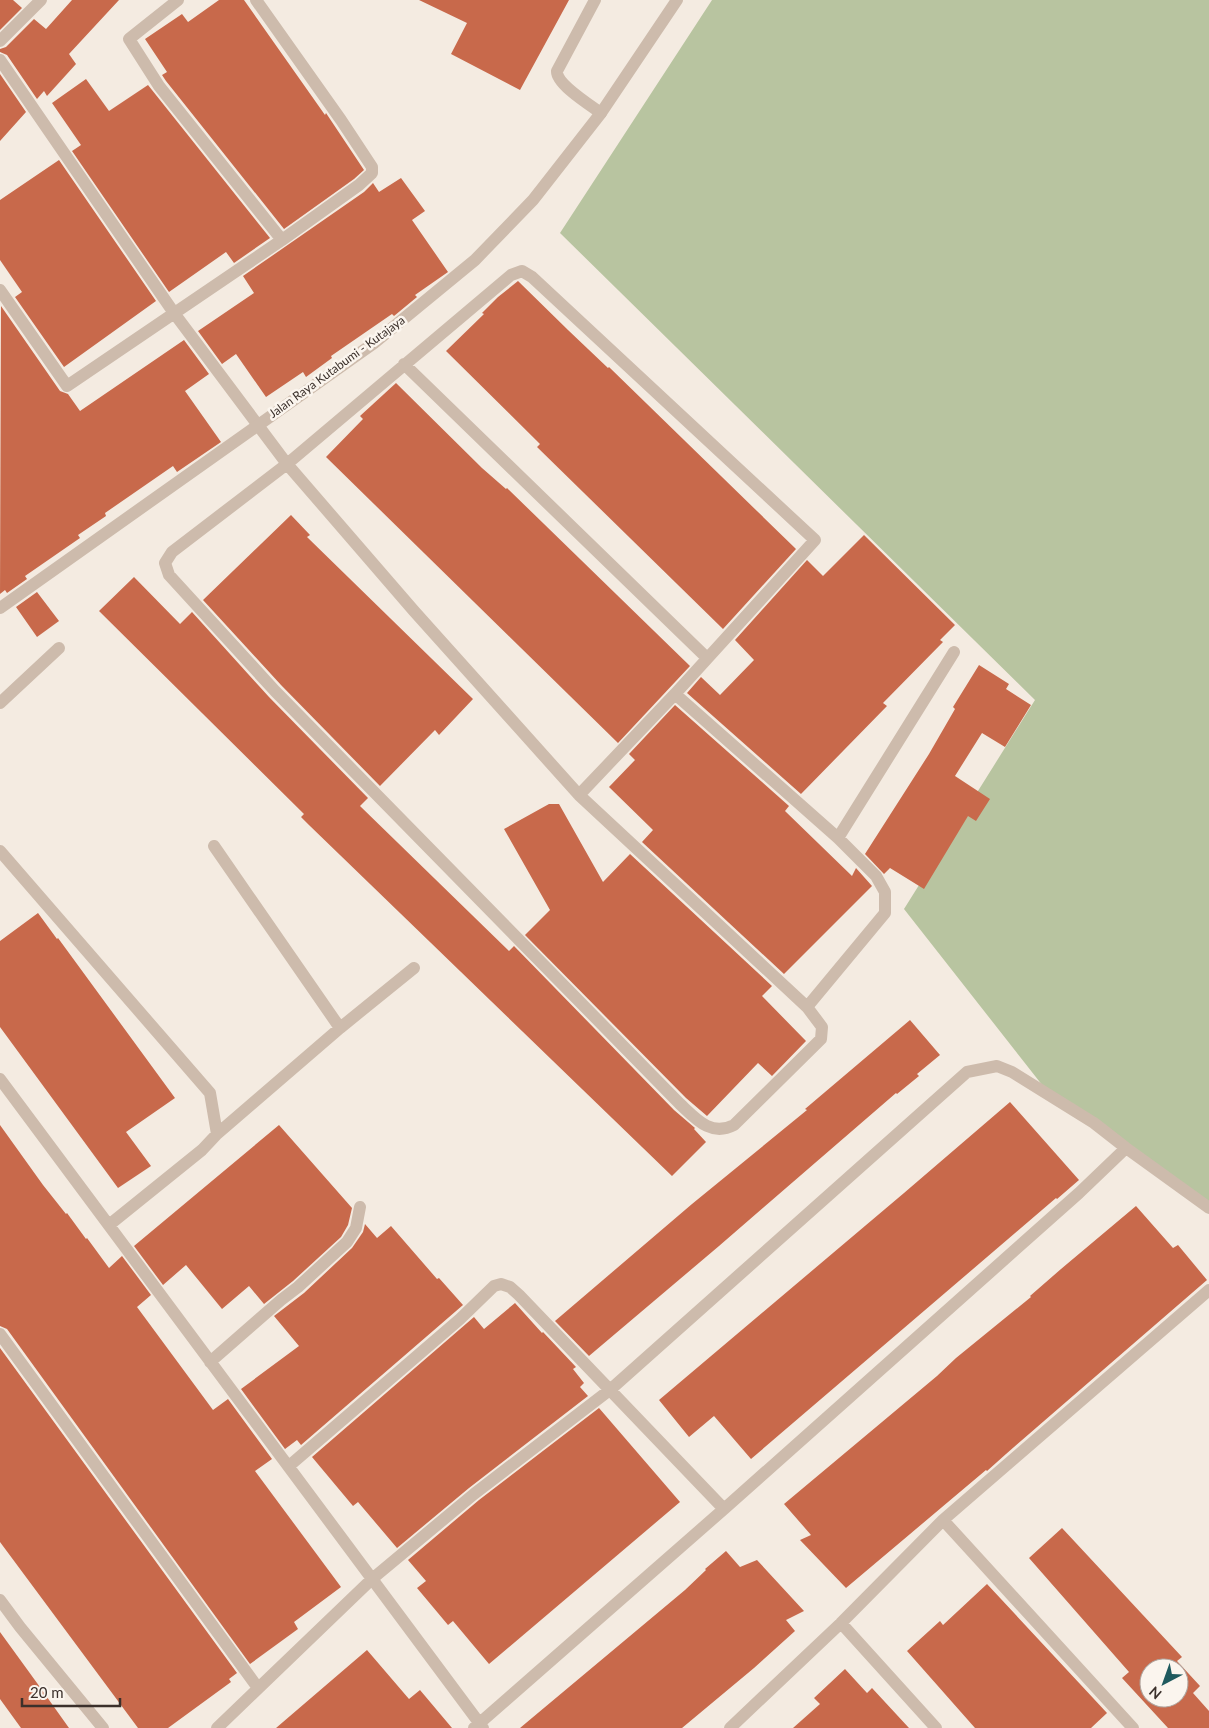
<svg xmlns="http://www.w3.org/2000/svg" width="1209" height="1728" font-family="Lato,sans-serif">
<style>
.green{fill:#b8c4a0}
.building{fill:#c8694b;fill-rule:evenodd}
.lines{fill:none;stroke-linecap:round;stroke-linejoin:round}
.service{stroke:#cdbbac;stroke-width:12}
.minor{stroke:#cdbbac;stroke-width:12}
.tertiary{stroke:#cdbbac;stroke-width:12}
.labels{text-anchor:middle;stroke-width:5;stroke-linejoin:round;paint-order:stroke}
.street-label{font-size:12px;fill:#3b302b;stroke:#fbf5ee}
</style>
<rect width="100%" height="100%" fill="#f4ebe1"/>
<path class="green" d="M712,0H1209V1205L1050,1095L904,909L1035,700L560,233Z"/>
<path class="building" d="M0,0H13L22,8L0,30Z
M72,0H119L69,54L76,64L47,96L44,91L37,99L7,55L0,52V49L6,47L34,19L46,29Z
M219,0H244L325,115L326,113L364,170L354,179L284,229L166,81L162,75L167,72L145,39L182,14L188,22Z
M419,0H569L520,90L451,54L467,23Z
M0,74L26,112L0,141Z
M86,79L109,111L148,85L270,238L234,263L226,252L169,292L72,151L81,145L52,103Z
M59,160L156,301L64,367L15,297L22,292L0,260V200Z
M401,178L425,211L412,220L448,272L415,295L417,297L394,316L392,314L331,356L332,358L306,377L303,372L266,397L236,354L222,364L198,331L254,293L243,276L364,192L373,183L379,192Z
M518,281L568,330L608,368L609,367L796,549L723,629L537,447L540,444L446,351L484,314L482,313L498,297Z
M1,306L60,391L68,394L80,411L184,340L209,374L185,391L221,442L177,472L173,466L105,513L106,516L78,535L80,538L25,576L27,579L7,593L5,590L0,594Z
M396,383L482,468L506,489L507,488L690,666L618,743L326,457L363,419L360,416Z
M291,515L310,535L307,537L473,699L439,735L435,730L380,786L281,685L203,600Z
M864,535L955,625L940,640L943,642L883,703L887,706L801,794L687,693L701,677L720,695L754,660L735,640L807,560L823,576Z
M134,577L180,624L192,612L269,697L368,798L360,806L509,951L514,946L674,1110L695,1128L694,1129L706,1142L672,1176L310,826L301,817L304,814L99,611Z
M37,592L59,621L37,637L16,607Z
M979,665L1009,684L1006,689L1031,705L1005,747L982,733L955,776L990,799L976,821L968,816L924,889L890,868L884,874L865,854L929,754L955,709L953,707Z
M675,705L789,806L785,811L852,876L856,868L872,886L784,974L642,842L653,830L609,787L635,760L629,754Z
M549,804H559L603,882L630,854L772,986L762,996L806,1041L772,1076L758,1063L707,1116L686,1098L525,935L550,910L504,829Z
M38,913L57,939L58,938L175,1098L126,1132L151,1166L118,1188L0,1027V941Z
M910,1020L940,1055L917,1074L919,1076L897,1094L896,1093L719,1246L589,1356L555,1321L692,1204L807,1110L805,1109Z
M1010,1102L1079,1180L1057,1199L1056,1198L751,1459L714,1416L689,1437L659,1400L904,1193Z
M0,1125L43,1185L66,1214L67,1213L86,1239L87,1238L109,1268L122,1256L151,1295L137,1307L213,1410L228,1399L272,1459L255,1471L341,1587L294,1622L298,1629L250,1664L7,1329L0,1326Z
M279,1125L352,1208L348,1225L341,1237L293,1281L264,1304L249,1286L222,1309L186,1265L163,1285L134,1246Z
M1136,1206L1173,1248L1178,1245L1207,1280L1006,1454L987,1471L986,1470L846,1588L800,1540L811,1535L784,1504L937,1376L956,1358L1031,1297L1030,1296L1061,1269Z
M365,1224L377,1238L391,1226L437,1279L439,1278L463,1305L301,1445L297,1440L285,1449L241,1389L299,1346L274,1316L304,1293L352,1248L363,1232Z
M515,1303L542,1333L543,1332L576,1367L573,1369L584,1383L580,1387L588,1396L469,1488L397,1548L358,1502L353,1506L312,1457L474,1317L484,1329Z
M0,1348L237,1673L229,1679L231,1682L168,1728H138L0,1542Z
M599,1408L680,1502L489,1664L453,1621L448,1625L417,1588L426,1581L408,1560L479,1500Z
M1062,1528L1182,1657L1177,1661L1200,1686L1193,1693L1209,1711V1728H1168L1122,1678L1129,1672L1029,1558ZM1149,1668H1179V1698H1149Z
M726,1551L740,1567L757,1560L804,1611L786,1620L795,1631L754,1668L682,1728H520L685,1590L706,1570L705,1569Z
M987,1584L1107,1713L1091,1728H975L907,1651L940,1621L943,1625Z
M0,1632L37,1683L69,1728H21L0,1699Z
M367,1650L409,1699L420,1690L452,1728H276Z
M845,1669L867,1693L872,1688L909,1728H793L820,1704L814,1698Z"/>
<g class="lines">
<path class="service" d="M0,703L59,648"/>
<path class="minor" d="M178,0L129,39L159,86L282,240
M595,0L557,71C556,84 590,105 601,113
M0,41L41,0
M0,60L174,313L287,464L414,611L579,795L807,1007L822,1027L821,1039L734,1125C711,1137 696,1119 680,1104L275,691L169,575L165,563L172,552L287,464L511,275L522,271L532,277L815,540L675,694L579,795
M0,290L67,386L282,240L359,185L372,173V167L341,120L256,0
M404,364L706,657
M675,694L838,838L876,876L885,892V913L807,1007
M838,838L954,652
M214,846L340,1028
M0,851L210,1093L217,1134L202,1150L109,1225
M0,1079L483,1728
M217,1134L340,1028L414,968
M1126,1148L1209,1208
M0,1334L258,1688
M210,1362L281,1300L298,1287L347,1242L356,1228L360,1207
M289,1466L460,1319L494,1286L501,1284L510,1287L519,1295L724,1509
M943,1520L1133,1728
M0,1600L20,1627L103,1728
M841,1623L943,1520L1209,1290
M217,1728L372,1579L474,1494L611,1389L967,1072L997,1066L1012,1072L1094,1123L1126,1148L1079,1193L724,1509L474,1728
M730,1728L841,1623L936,1728"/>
<path class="tertiary" d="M0,608L374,343L475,260L533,200L601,113L677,0"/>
</g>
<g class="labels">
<g class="street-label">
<text transform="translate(337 367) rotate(-36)" y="4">Jalan Raya Kutabumi - Kutajaya</text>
</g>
</g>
<g transform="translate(1164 1683) rotate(221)"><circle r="24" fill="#fbf5ee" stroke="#aea6a0"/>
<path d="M0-4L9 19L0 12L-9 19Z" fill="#1f5a5e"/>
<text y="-8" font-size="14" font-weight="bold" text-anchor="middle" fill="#3b302b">N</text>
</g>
<path d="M22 1698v8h98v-8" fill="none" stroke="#3b302b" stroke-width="2.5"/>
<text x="30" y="1698" font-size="15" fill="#3b302b" stroke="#fbf5ee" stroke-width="4" paint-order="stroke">20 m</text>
</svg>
